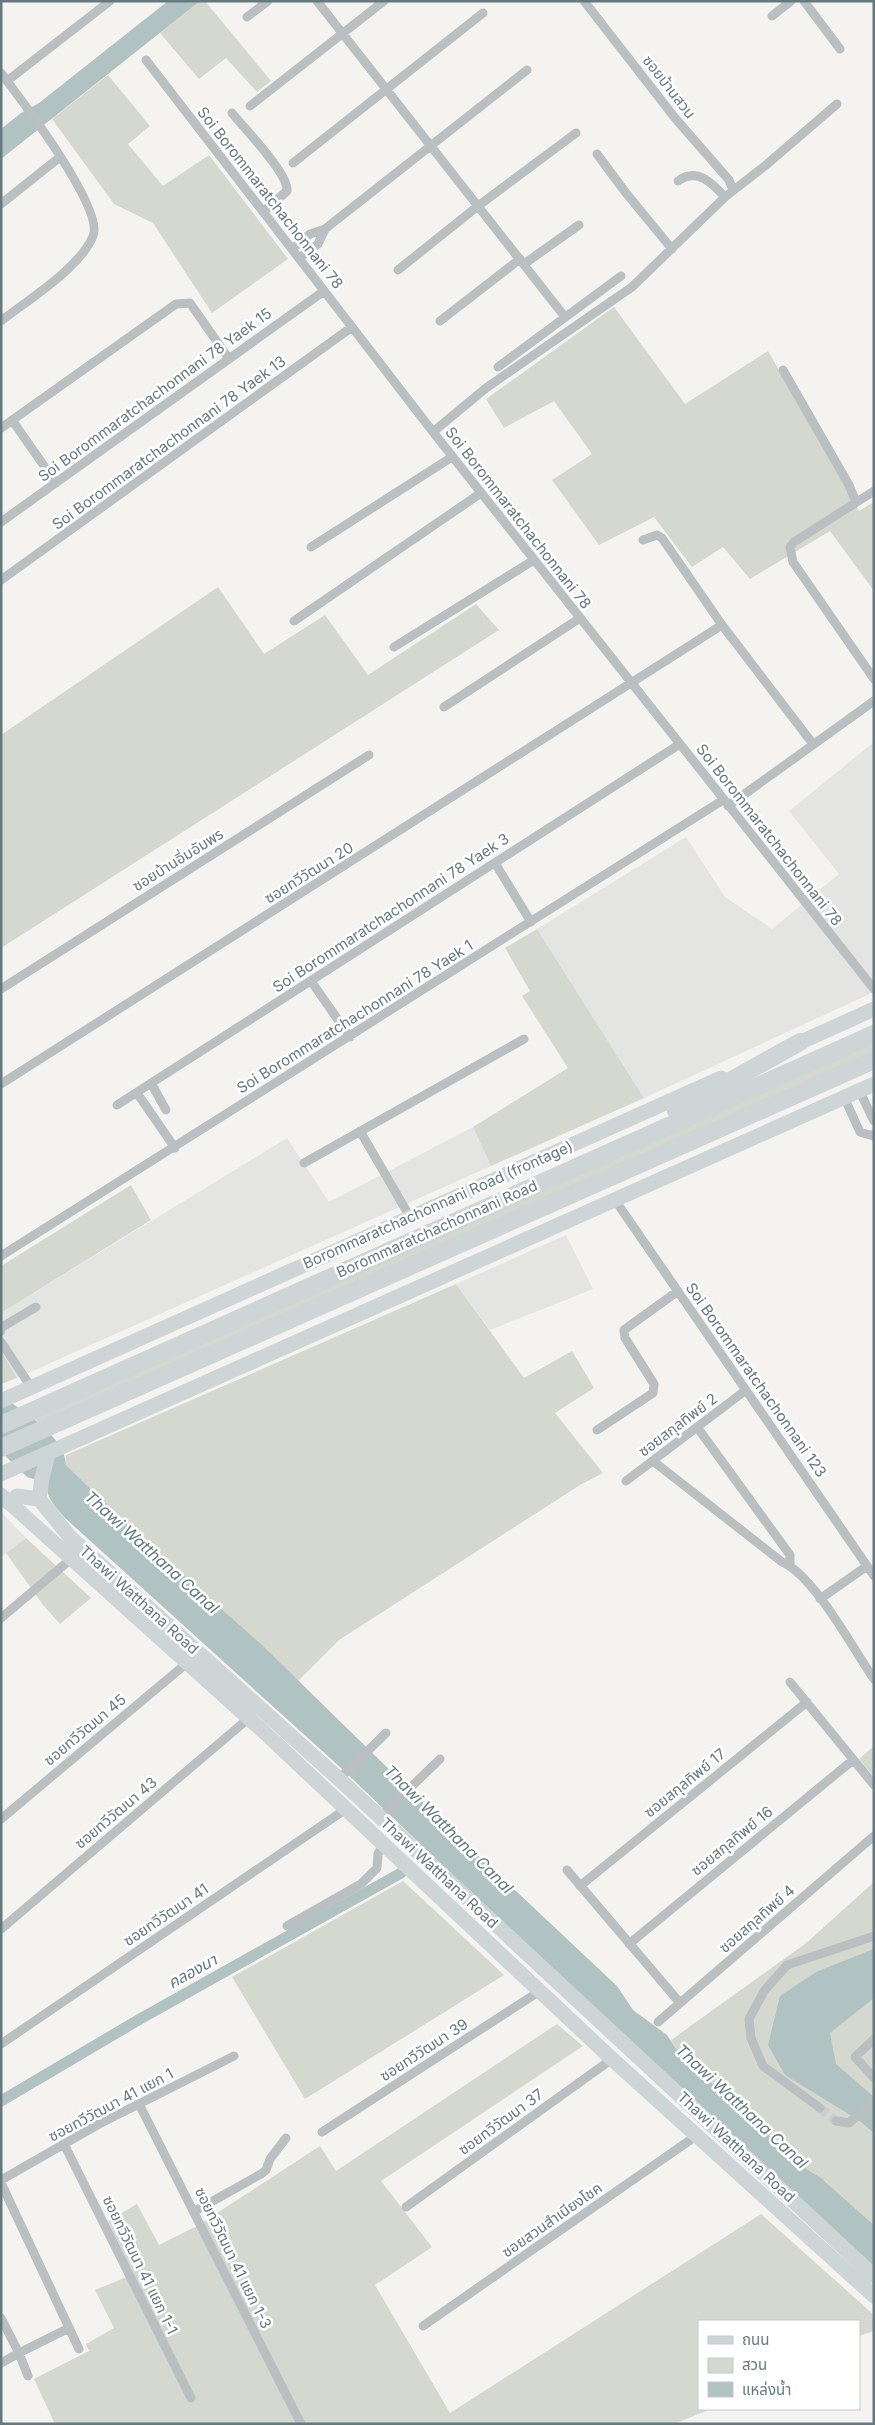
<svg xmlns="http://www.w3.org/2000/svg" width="875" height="2425" font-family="Inter,'Noto Sans Thai',sans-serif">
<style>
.built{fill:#e4e5e3}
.green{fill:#d4d8cf}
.water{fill:#b1c2c3}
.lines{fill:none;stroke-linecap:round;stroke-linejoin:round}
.canal{stroke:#b1c2c3;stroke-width:11}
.minor-tunnel{stroke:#c9cece;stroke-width:9;stroke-dasharray:9 4.5;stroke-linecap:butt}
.minor{stroke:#bac0c2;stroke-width:9}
.major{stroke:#ced5d7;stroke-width:15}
.highway{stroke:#ced5d7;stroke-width:18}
.labels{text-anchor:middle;stroke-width:5;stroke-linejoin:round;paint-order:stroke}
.street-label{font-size:15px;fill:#647980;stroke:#fff}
.water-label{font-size:16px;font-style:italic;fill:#5f7b7d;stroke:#fff}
</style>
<rect width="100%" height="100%" fill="#f4f3f0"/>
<path class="built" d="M874,742V992L644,1098L537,929L686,837L725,897L772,929L839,874L789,811Z
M473,1127L491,1166L17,1378L1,1350V1313L287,1138L329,1202Z
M566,1235L593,1289L490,1330L456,1284Z
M1,1512L26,1538L1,1557Z"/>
<path class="green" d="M200,1H205L271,81L257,92L226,58L199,79L160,33Z
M108,75L150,126L128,144L163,186L209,155L288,259L212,313L153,223L114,204L52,119Z
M614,307L685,404L768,351L859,511L874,502V591L830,531L750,579L723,547L692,567L654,517L599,545L552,480L592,454L554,401L504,428L486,399Z
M218,587L264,654L325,615L368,675L476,604L499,630L1,948V735Z
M537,929L644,1098L491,1166L473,1127L568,1068L522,996L530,991L505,948Z
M874,1040V1051L40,1423L32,1417Z
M131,1185L151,1220L1,1313V1266Z
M456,1284L524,1378L572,1351L594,1388L555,1413L603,1473L580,1485L339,1640L298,1681L137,1534L66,1465V1455Z
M1,1350L17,1378L1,1384Z
M26,1538L91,1598L60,1624L43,1605L6,1553Z
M874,1746V1777L859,1759Z
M403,1881L504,1975L305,2099L232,1977Z
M874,1882V2225L820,2177L805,2168L679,2053L671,2040L805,1944Z
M557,2024L583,2046L381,2181L432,2247L375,2285L450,2413L761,2214L874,2315V2331L859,2336V2321H699V2409H711L674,2424H55L34,2379L89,2351L86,2344L114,2328L95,2290L134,2274L108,2221L137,2204L159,2245L197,2226L320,2146L336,2171Z"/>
<path class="water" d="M168,1H200L1,159V129L21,113L39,103Z
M1,1396C23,1411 65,1436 66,1465L137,1534L262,1645L450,1829L617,1986L633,2010L667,2035L679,2053L805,2168L820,2177L874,2225V2267L509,1929L340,1767L65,1518C56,1508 45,1497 47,1483L27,1477L1,1452Z
M874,1949V1998L830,2033L836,2064L874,2097V2133L860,2121L785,2075L768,2045L780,1996L816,1972Z"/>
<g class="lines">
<path class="canal" d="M1,2101L140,2019L401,1873"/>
<path class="minor-tunnel" d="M820,2108L836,2121"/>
<path class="minor" d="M317,1L565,317
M584,1L675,118L729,180L733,190
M804,1L840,49
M772,16L791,1
M247,17L268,1
M146,60L433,432L874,989
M1,73C20,98 105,209 93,236C81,267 28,300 1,321
M7,81L110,1
M250,106L384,1
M232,113C244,128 289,174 287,191L263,212
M597,154L626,193L672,249
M293,163L483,13
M678,181C697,167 712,183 725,197
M1,204L60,157
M292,249L310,234L325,229L527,70
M299,258L318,244L325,229
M524,264L579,225
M398,270L478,206L576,133
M440,321L520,259
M498,367L621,276
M783,370L849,485L856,502
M12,420L56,483
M1,428L176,304L190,303L229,359
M433,432L486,388L632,287L725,197L766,165L837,104
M874,491L794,542L790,547L793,562L874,679
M1,522L324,291
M643,540L657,535L662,538L722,625L813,744
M311,547L452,457
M1,580L352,327
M294,621L481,493
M394,647L534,560
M444,707L580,618
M728,806L874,701
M495,863L531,922
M311,981L350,1037
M1,989L369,755
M151,1083L166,1110
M1,1084L722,625
M859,1090L874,1121
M137,1093L175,1148
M844,1097L860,1132L873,1136L874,1134
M117,1105L680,744
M360,1131L410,1217
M304,1163L524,1039
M615,1200L874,1576
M1,1256L723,800
M1,1331L2,1327L36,1307
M1,1342L31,1387
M697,1427L790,1555V1565
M597,1430L653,1393L654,1384L625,1338L624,1330L678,1291
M653,1461L782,1562C814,1575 853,1649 874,1679
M626,1481L746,1390
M820,1599L867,1566
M1,1618L71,1559
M790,1682L874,1785
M339,1779L386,1733
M379,1818L440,1759
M1,1819L187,1663
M567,1870L680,2003
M580,1886L807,1702
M287,1926L361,1884L377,1868L378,1854L383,1844
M1,1929L249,1718
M629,1944L853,1760
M658,2022L874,1836
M874,2039L855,2057L874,2078
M1,2044L346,1809
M139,2104L301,2424
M820,2108L763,2066L751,2038L749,2019L764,1991L787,1965L874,1936
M836,2121L849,2123L874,2101
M322,2132L540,1991
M64,2144L191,2398
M1,2180L99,2124L234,2056
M1,2183L79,2349
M406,2207L612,2059
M195,2211L261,2174L266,2170L270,2159L286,2138
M1,2318L19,2353L69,2328
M423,2326L696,2136
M1,2363L19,2353L28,2376"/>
<path class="major" d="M790,1047L874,1009
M1,1401L721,1078
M48,1454L42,1478L39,1499L70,1537L339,1779L874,2276
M1,1474L874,1084
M1,1495L263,1731L612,2059L874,2296
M9,1503L17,1496L39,1499"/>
<path class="highway" d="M676,1111L800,1042
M1,1425L874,1034
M1,1448L874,1060"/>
</g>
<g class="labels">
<g class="street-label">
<text transform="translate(669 87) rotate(52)" y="5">ซอยบ้านสวน</text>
<text transform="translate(270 198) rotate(52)" y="5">Soi Borommaratchachonnani 78</text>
<text transform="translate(155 395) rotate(-36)" y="5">Soi Borommaratchachonnani 78 Yaek 15</text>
<text transform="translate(169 443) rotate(-36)" y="5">Soi Borommaratchachonnani 78 Yaek 13</text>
<text transform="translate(518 518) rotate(52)" y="5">Soi Borommaratchachonnani 78</text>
<text transform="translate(769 835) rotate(52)" y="5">Soi Borommaratchachonnani 78</text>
<text transform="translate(178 860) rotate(-32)" y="5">ซอยบ้านอิ่มอัมพร</text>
<text transform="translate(309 873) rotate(-32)" y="5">ซอยทวีวัฒนา 20</text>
<text transform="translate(391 913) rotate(-33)" y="5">Soi Borommaratchachonnani 78 Yaek 3</text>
<text transform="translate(355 1017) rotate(-32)" y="5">Soi Borommaratchachonnani 78 Yaek 1</text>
<text transform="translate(438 1205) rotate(-24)" y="5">Borommaratchachonnani Road (frontage)</text>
<text transform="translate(437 1229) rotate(-24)" y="5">Borommaratchachonnani Road</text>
<text transform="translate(756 1380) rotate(55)" y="5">Soi Borommaratchachonnani 123</text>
<text transform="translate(678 1425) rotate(-37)" y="5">ซอยสกุลทิพย์ 2</text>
<text transform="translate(139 1600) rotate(42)" y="5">Thawi Watthana Road</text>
<text transform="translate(85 1730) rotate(-40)" y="5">ซอยทวีวัฒนา 45</text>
<text transform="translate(685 1783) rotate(-39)" y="5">ซอยสกุลทิพย์ 17</text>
<text transform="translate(116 1813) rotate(-40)" y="5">ซอยทวีวัฒนา 43</text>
<text transform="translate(732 1841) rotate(-39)" y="5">ซอยสกุลทิพย์ 16</text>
<text transform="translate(439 1873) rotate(43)" y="5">Thawi Watthana Road</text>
<text transform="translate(166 1915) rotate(-34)" y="5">ซอยทวีวัฒนา 41</text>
<text transform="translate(757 1919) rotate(-41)" y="5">ซอยสกุลทิพย์ 4</text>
<text transform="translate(424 2050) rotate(-33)" y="5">ซอยทวีวัฒนา 39</text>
<text transform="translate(111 2105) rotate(-28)" y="5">ซอยทวีวัฒนา 41 แยก 1</text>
<text transform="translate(501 2122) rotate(-36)" y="5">ซอยทวีวัฒนา 37</text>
<text transform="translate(736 2147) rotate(43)" y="5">Thawi Watthana Road</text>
<text transform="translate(552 2220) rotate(-35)" y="5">ซอยสวนสำเนียงโชค</text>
<text transform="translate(233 2258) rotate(64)" y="5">ซอยทวีวัฒนา 41 แยก 1-3</text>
<text transform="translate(140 2265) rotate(64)" y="5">ซอยทวีวัฒนา 41 แยก 1-1</text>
</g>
<g class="water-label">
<text transform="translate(152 1552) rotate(42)" y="6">Thawi Watthana Canal</text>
<text transform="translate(449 1829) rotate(45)" y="6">Thawi Watthana Canal</text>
<text transform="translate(192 1971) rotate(-29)" y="6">คลองนา</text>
<text transform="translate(742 2106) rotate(43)" y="6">Thawi Watthana Canal</text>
</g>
</g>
<rect width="875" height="2425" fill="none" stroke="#647980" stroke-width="5"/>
<rect x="698" y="2320" width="162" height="90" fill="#ffffff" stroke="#c1c9cc"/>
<rect x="708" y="2336" width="25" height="8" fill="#ced5d7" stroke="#c1c9cc"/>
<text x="742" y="2345" font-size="15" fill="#647980">ถนน</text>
<rect x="708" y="2358" width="25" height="15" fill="#d4d8cf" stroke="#c1c9cc"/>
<text x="742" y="2370" font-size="15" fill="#647980">สวน</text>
<rect x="708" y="2382" width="25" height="15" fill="#b1c2c3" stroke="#c1c9cc"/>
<text x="742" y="2395" font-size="15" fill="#647980">แหล่งน้ำ</text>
</svg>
